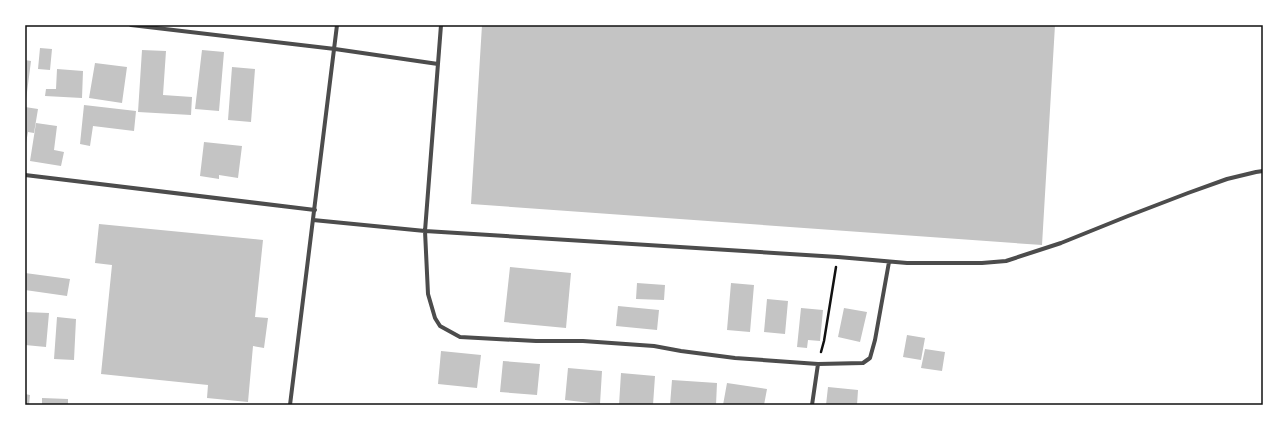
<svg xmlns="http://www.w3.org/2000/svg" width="1288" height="430" font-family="'Work Sans',sans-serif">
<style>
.building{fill:#c4c4c4}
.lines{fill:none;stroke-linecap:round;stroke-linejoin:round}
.path{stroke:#111;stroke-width:2.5}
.minor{stroke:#4c4c4c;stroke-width:4}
.neatline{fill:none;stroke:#111;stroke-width:1.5}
</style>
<rect width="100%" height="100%" fill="#fff"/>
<path class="building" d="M482,25H1055L1042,245L471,204Z
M40,48L52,49L50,70L38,69Z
M142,50L166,51L163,95L192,97L191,115L138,112Z
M202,50L224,52L219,111L195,109Z
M25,60L31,61L26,100L25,99Z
M95,63L127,67L122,103L89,98Z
M232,67L255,69L251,122L228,120Z
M57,69L83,71L82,98L45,96L46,89H56Z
M84,105L136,111L134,131L93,126L90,146L80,144Z
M25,107L38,109L34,133L28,132L26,143Z
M36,123L57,126L54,150L64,152L61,166L30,161Z
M204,142L242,146L238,178L219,175V179L200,176Z
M99,224L263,240L255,317L268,318L264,348L253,346L248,402L207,398L208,385L101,374L112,265L95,263Z
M510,267L571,273L566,328L504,322Z
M25,273L70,279L67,296L25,290Z
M637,283L665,285L664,300L636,299Z
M731,283L754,285L750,332L727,330Z
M767,299L788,301L785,334L764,332Z
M618,306L659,310L657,330L616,326Z
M801,308L823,310L820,341L808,340L807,348L797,347Z
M844,308L867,312L860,342L838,337Z
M25,312L49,313L46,347L25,345Z
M57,317L76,319L74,360L54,359Z
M907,335L925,338L921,360L903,357Z
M925,349L945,352L942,371L921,368Z
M441,351L481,355L477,388L438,384Z
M503,361L540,364L537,395L500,392Z
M568,368L602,371L600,404L565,400Z
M621,373L655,376L653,405H619Z
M672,380L717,383L716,405H670Z
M727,383L767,389L764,405H723Z
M828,387L858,390L857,405H826Z
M25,394L30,395L29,405H25Z
M42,398L68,399V405H42Z"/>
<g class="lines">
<path class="path" d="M821,352L824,341L836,267"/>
<path class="minor" d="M131,25L335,49L438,64
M441,25L425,231L428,294L435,318L440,326L460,337L536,341H583L654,346L681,351L735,358L818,364L863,363L870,358L875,340L889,262
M25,175L315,210
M313,220L425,231L838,257L907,263H982L1006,261L1061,243L1128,216L1188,193L1227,179L1256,172L1263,171
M290,405L337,25
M812,405L818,364"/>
</g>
<rect width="1288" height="430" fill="none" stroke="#ffffff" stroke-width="52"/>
<rect x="26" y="26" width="1236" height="378" class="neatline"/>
</svg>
